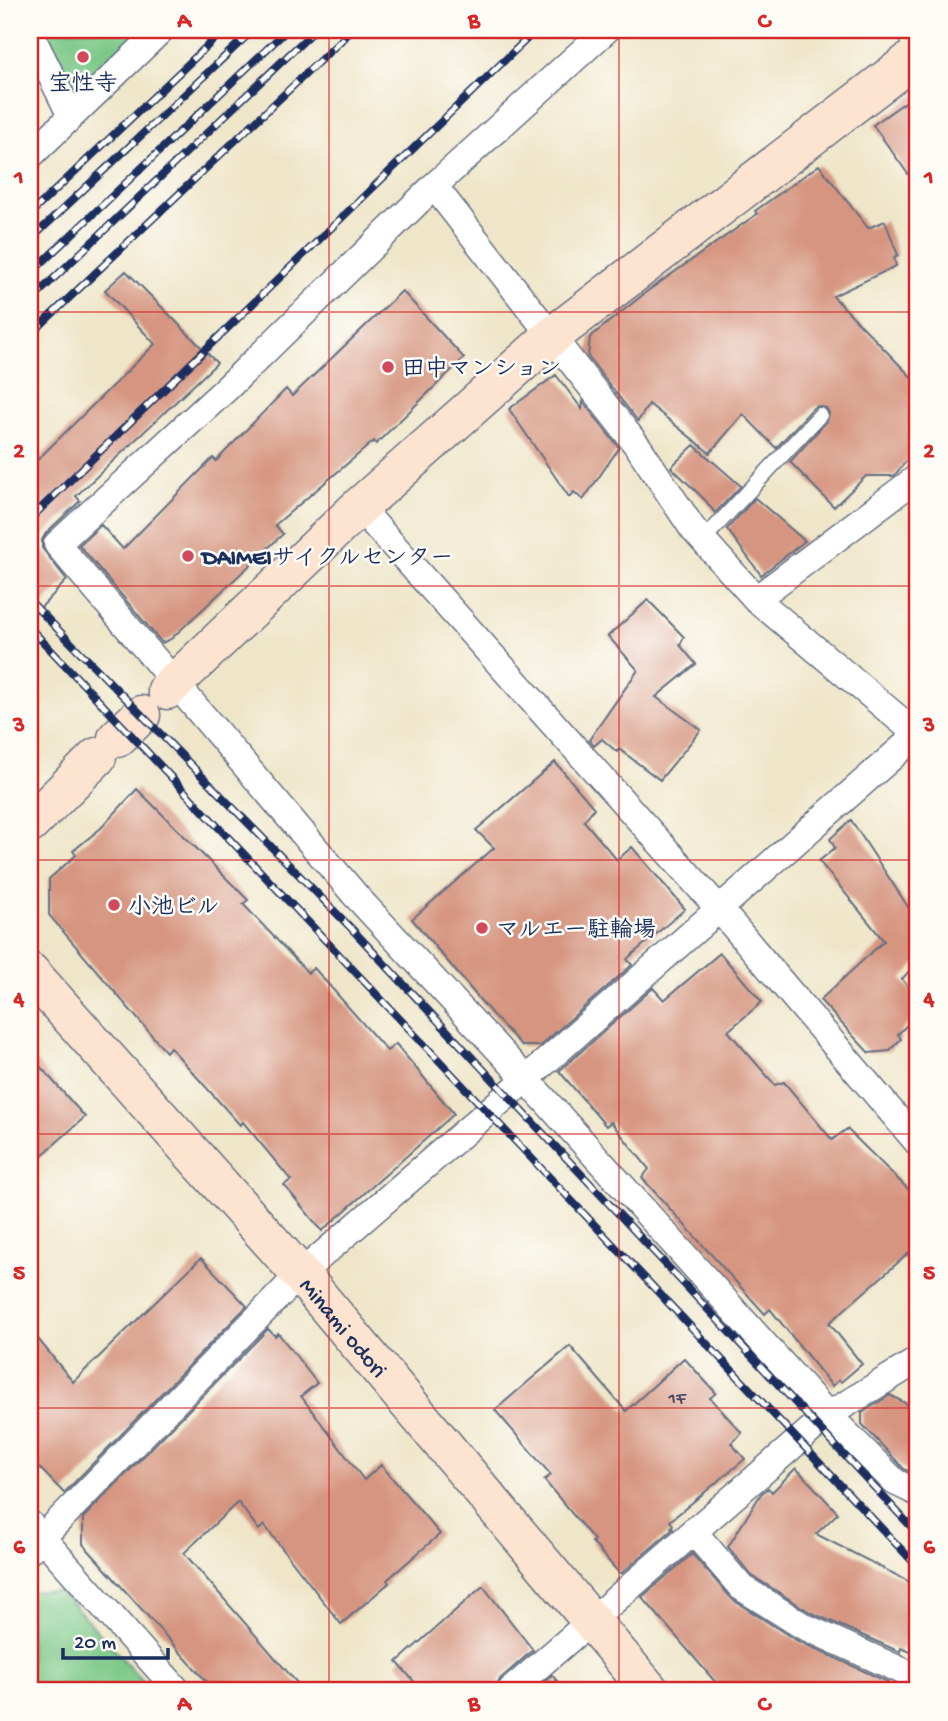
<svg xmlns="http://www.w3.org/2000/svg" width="948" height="1721" font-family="'Gochi Hand','Klee One',sans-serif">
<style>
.green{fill:#7ac887;stroke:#4a7c72;stroke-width:2}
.building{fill:#d69580}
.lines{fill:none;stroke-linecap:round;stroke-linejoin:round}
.lane-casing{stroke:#656f83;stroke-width:17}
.street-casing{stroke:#656f83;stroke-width:29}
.secondary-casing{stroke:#656f83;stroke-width:41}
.lane{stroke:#fff;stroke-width:14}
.street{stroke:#fff;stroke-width:26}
.secondary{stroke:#fde4d1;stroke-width:38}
.rail-casing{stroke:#1b2f5e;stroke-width:8}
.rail{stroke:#fdfcf7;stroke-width:5;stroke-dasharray:16;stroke-linecap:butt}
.grid{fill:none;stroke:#d62828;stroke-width:2;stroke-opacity:0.55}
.poi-dot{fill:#d1495b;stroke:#fdfcf7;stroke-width:2.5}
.labels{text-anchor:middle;stroke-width:5;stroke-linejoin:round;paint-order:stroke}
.number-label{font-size:19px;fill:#4a4866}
.poi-label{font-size:23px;font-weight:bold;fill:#1b2f5e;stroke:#fdfcf7;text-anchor:start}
.street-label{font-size:23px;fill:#1b2f5e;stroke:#fdfcf7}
.neatline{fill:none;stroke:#d62828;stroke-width:2.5}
.grid-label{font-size:23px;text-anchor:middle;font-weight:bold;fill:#d62828}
</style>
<rect width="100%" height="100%" fill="#fdfcf7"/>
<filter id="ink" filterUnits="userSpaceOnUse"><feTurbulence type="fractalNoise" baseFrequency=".0143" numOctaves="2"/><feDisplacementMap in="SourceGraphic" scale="14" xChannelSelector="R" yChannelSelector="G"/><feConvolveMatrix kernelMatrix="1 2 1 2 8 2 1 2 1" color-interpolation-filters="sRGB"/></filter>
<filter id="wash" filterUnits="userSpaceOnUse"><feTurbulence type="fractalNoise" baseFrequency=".00686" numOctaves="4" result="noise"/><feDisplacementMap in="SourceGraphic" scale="28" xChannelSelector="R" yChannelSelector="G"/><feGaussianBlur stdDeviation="1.57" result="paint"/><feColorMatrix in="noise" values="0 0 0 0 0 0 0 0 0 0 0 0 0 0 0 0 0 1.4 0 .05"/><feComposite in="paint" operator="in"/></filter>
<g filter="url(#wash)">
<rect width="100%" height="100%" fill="#efe6c9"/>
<path class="green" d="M40,30H140L80,88L67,84Z
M30,1591H61L152,1691H30Z"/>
<g id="blocks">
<path class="building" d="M918,93V188L873,125Z
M819,165L868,228L885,221L898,255L894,257L896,266L833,296L918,384V447L894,476H866L834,507L790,462L827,421L829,413L826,408L818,406L813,408L776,448L743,414L710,453L649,404L638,421L588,357L590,337L649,290L757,214L755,211Z
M126,271L217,363L76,496L80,501L46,533L42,540V548L67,580L30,619V467L155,344L105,290Z
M402,291L464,358L376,444L374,441L275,525L283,534L171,639L162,643L79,545L101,525L123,549L213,458L216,461L286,389L292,396Z
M556,375L582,409L583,402L619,448L583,500L574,492L569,497L509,409Z
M694,445L741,486L715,513L705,500L671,467Z
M755,498L805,541L761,575L727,529Z
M648,600L684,637L680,645L696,664L656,697L701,730L660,780L619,749L617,752L602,739L594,746L589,740L638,670L608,636Z
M555,762L594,808L584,821L617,860L632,847L685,909L627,959L632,965L540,1046H522L491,1013L412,919L494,848L476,830Z
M137,789L248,900L243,904L308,973L314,968L387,1051L396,1044L454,1114L322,1231L284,1185L291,1180L243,1122L240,1125L170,1047L166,1052L49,915V879L76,855L73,851L101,828Z
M851,820L918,922V961L902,979L918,1000V1014L898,1034L901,1039L889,1051L869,1053L820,1000L884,941L819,861L835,848L830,839Z
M720,953L762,1002L728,1031L775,1085L784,1082L832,1140L847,1129L918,1199V1245L829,1323L862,1364L841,1382L839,1380L832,1386L770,1309L765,1314L642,1178L649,1169L611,1122L606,1126L559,1071L653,988L664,1000Z
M30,1055L85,1117L30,1166Z
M201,1258L247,1306L64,1493L30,1458V1329L73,1382Z
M268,1329L275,1336L278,1333L317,1383L301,1396L364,1480L381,1465L440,1534L387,1580L389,1583L341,1624L264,1525L259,1530L238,1502L184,1553L304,1691H215L83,1544V1518Z
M570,1346L626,1411L684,1358L716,1393L710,1398L742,1433L731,1443L745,1459L670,1521L673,1525L671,1527L673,1529L622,1573H619L592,1542L594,1540L544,1480L551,1475L495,1410Z
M890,1395L918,1410V1476L904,1469L862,1424V1413Z
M796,1468L838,1513L816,1534L908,1581L918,1593V1655L901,1648L900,1652L810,1612L751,1575L728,1547L761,1494L768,1488L772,1492Z
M692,1554L733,1600L796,1640L888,1682L885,1691H723L642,1597Z
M483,1586L533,1650L500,1679L495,1691H422L397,1662Z
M552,1675L565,1691H534Z"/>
</g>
</g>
<g filter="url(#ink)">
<use href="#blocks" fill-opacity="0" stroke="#656f83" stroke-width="2"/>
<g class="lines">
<defs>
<path id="lane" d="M703,540L820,415"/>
<path id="street" d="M606,30L434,186L226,389L57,544L356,896L526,1079L828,1415L895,1482L918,1493
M908,30L918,45
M30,33L71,116
M30,156L161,30
M434,186L639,448L693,529L756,599L918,735
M359,507L720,910L918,1143
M756,599L918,477
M30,1524L178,1691
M693,1531L741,1587L803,1626L918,1678
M30,1550L300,1274L526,1079L918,734
M510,1691L828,1415L918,1360"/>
<g id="secondary">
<path d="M167,690L359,507L551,337L918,55"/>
<path d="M117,738L141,715"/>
<path d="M30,824L97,757"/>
<path id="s1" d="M30,972L300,1274L650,1691"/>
</g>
</defs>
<use href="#lane" class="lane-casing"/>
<use href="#street" class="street-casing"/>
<use href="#secondary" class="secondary-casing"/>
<use href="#lane" class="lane"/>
<use href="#street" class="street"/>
<use href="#secondary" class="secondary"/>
<defs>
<path id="rail" d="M30,214L224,30
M30,240L253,30
M30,274L287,30
M30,301L315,30
M30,335L352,30
M30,519L536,30
M30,601L351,928L918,1534
M30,628L918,1567"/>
</defs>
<use href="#rail" class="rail-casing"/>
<use href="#rail" class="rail"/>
</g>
</g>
<path class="grid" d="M329,30V1691M619,30V1691M30,312H918M30,586H918M30,860H918M30,1134H918M30,1408H918"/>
<g class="poi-dot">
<circle cx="83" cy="57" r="7"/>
<circle cx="388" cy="367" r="7"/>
<circle cx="188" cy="556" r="7"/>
<circle cx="114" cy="905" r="7"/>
<circle cx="482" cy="928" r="7"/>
</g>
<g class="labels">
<g class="number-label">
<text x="677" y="1403">1F</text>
</g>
<g class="poi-label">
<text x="83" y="90" text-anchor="middle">宝性寺</text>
<text x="402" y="375">田中マンション</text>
<text x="202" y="564">DAIMEIサイクルセンター</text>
<text x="128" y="913">小池ビル</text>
<text x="496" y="936">マルエー駐輪場</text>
</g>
<g class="street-label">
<text dy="8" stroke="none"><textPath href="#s1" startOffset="474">Minami odori</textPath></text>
</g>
</g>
<rect width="948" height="1721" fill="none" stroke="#fdfcf7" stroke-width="77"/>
<path d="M63 1648v10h105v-10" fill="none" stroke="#1b2f5e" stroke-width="3.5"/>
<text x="74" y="1648" font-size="21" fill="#1b2f5e" stroke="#fdfcf7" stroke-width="5" paint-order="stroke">20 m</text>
<rect x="38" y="38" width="871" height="1644" class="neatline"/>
<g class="grid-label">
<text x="184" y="27">A</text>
<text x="474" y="27">B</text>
<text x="764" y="27">C</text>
<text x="19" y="183">1</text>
<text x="929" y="183">1</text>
<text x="19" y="457">2</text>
<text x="929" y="457">2</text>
<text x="19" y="731">3</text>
<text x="929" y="731">3</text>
<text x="19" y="1005">4</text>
<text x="929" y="1005">4</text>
<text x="19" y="1279">5</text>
<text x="929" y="1279">5</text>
<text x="19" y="1553">6</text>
<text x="929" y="1553">6</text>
<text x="184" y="1710">A</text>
<text x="474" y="1710">B</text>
<text x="764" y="1710">C</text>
</g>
</svg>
